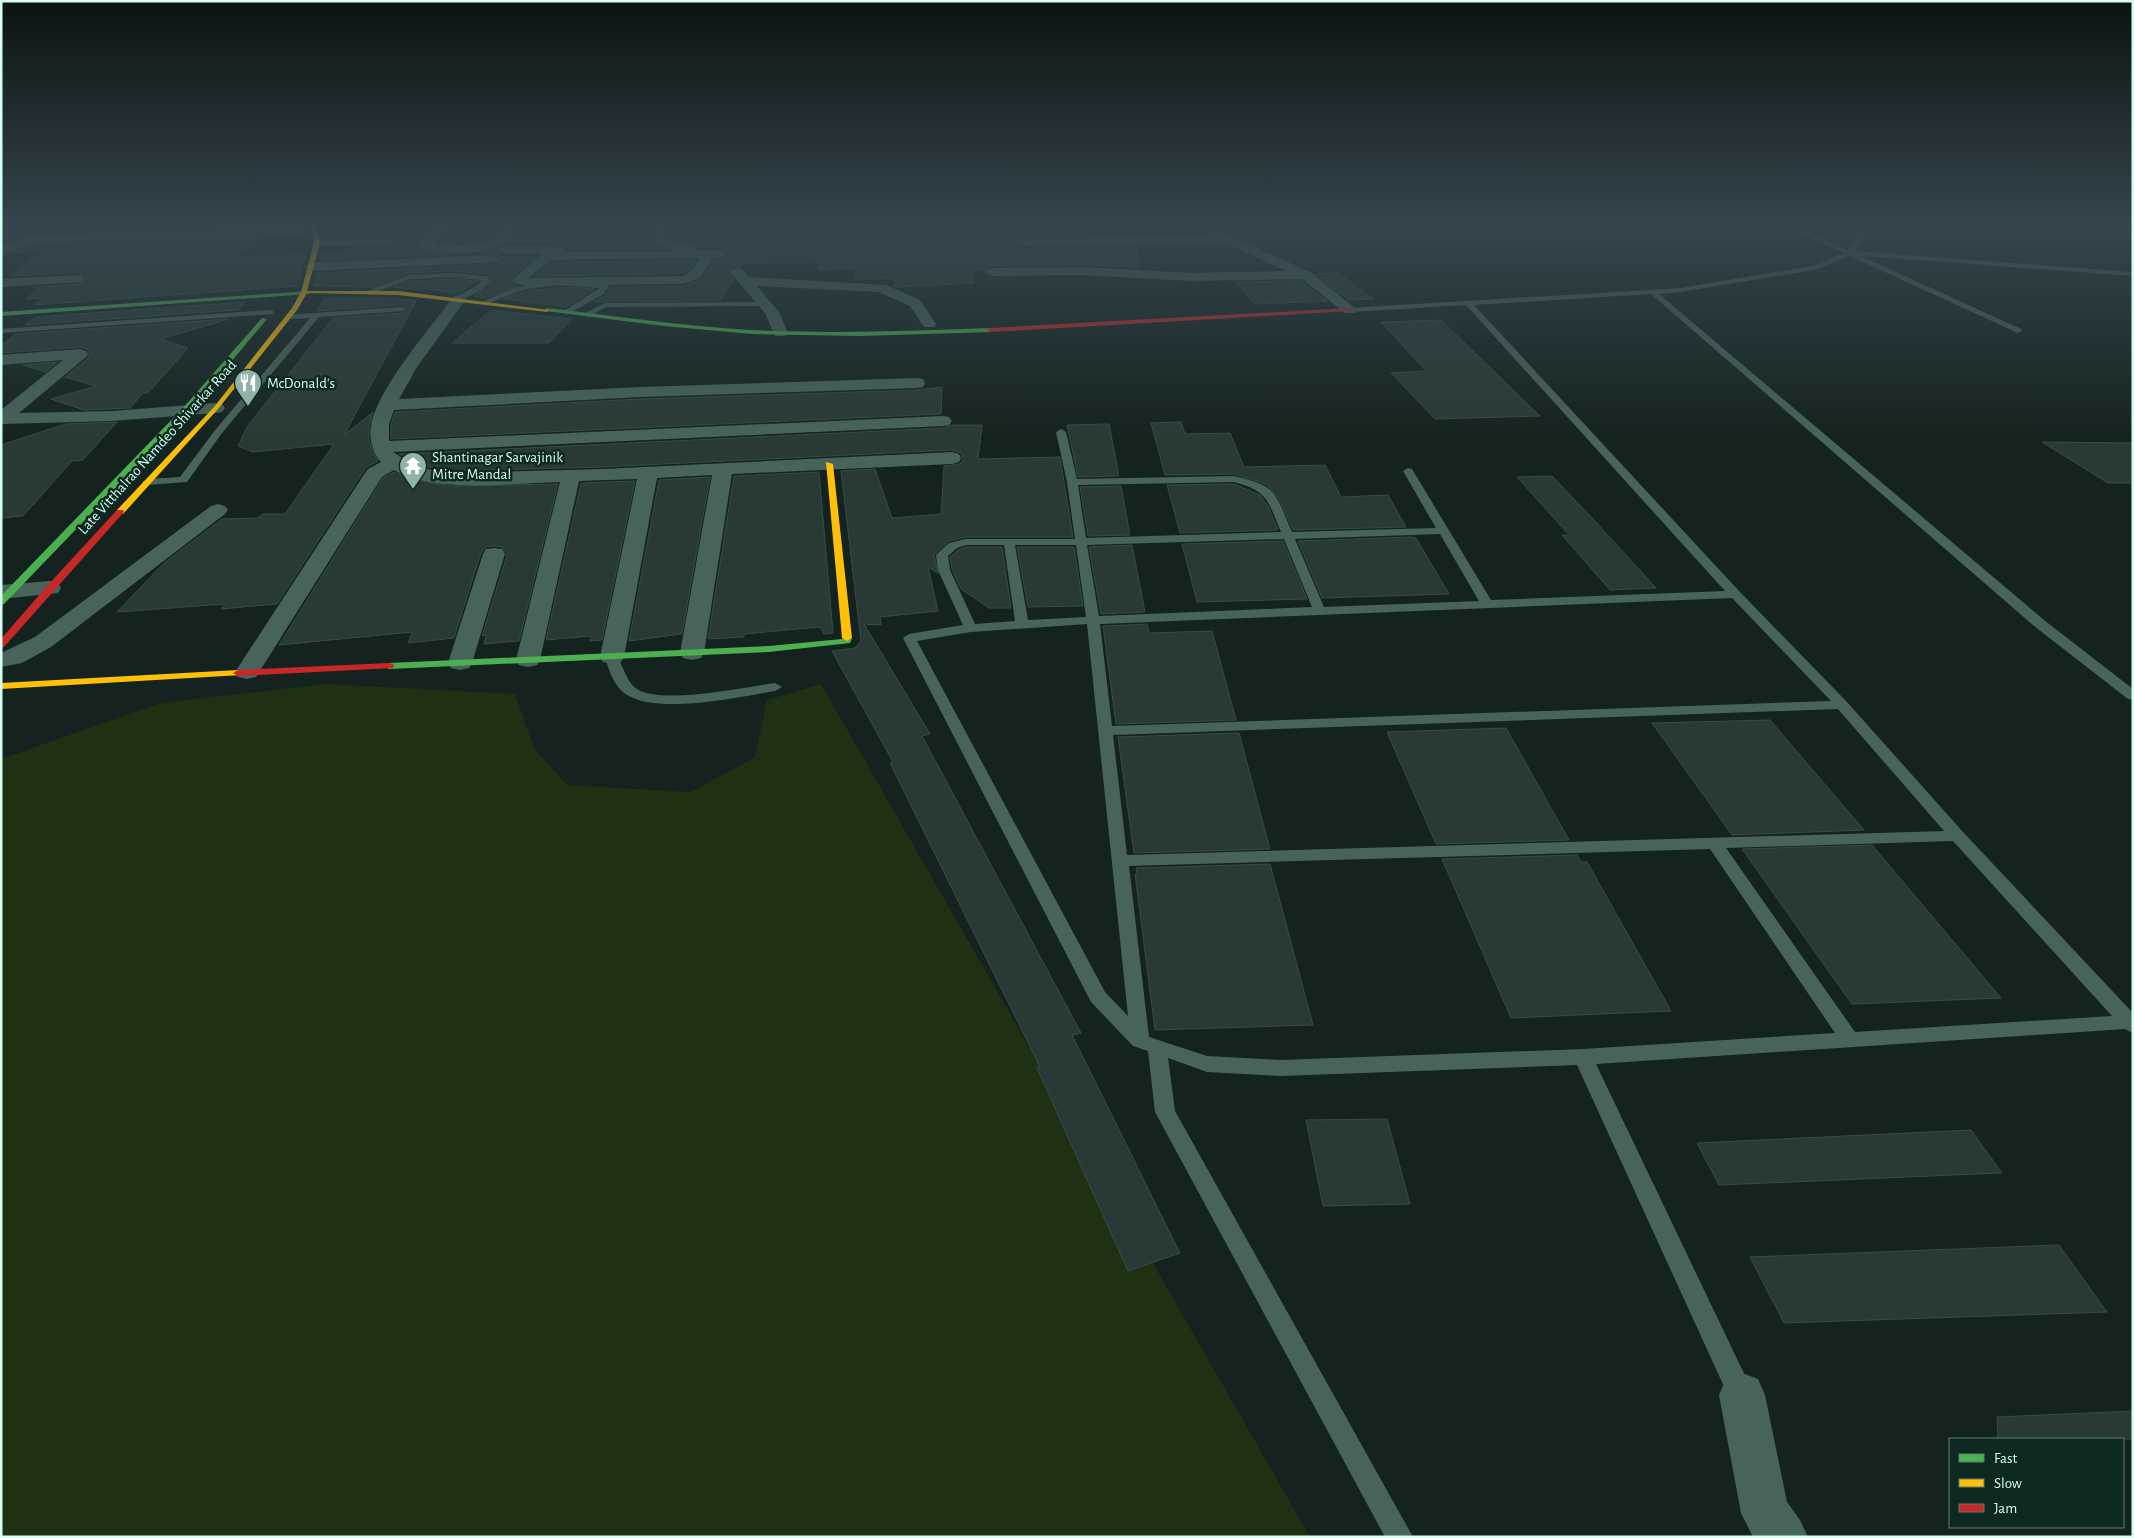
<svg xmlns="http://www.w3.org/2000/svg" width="2134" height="1538" font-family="'Alegreya Sans',sans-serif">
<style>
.green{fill:#1e3112}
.building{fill:#293a36;stroke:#354d47}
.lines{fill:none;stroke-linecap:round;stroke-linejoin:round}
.lane{fill:#48645a;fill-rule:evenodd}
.street{fill:#48645a;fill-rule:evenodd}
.fast{fill:#4caf50;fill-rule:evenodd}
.slow{fill:#ffc107;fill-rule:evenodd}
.jam{fill:#c62828;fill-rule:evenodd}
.labels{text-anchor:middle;stroke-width:5;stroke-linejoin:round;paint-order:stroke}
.far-poi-label{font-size:15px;fill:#d5fff2;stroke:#0e2922;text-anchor:start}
.far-street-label{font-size:15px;fill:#d5fff2;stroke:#0e2922}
</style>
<rect width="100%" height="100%" fill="#14231f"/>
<path class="green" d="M326,684L515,694L534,748L567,785L691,792L755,757L767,700L821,684L1310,1537H1V759L161,703Z"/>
<path class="building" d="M23,226H260L25,234L1,244V235Z
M454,226H504L494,236L486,240L459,243L438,242Z
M632,226H652L650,233L652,244L664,249L566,250L563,245L558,244H506L518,232L616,234Z
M669,226H716L703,236H815L824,226H1093L1090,235L1022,236L1014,243L1022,248L1137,247L1139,267L1081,265L992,266L985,270H972L974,283L895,287L894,278L855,280V268L818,270V262L744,263L741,267L736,266L728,272L734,279L721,300L593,302L605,296L611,287L684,286L702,279L714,260L728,258L729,253L722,248H697L695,244L666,238Z
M435,227L419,242L416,247L420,251L450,255L321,261L322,253L344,252L348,248L392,246L394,241L390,237L362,236L371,229Z
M264,237L238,257L306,254L297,286L34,305L43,298L25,299L42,287H32L82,284L86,278L82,274L77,273L8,276L42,252L11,253L27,246Z
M498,248V252L505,256H537L511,279L512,284L517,286L487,298L474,296L483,291L491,282L489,274L453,271L409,273L373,287L314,286L318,273L497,264L501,260L500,257L492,253L480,254Z
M697,260L692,268L682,274L534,276L551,262Z
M1338,273L1374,299L1348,300L1316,274Z
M453,279L478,281L457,294L423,288L422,290L394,287L410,281Z
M1301,281L1327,301L1254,304L1236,282Z
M568,287L594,289L566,307L503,299L526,291Z
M325,298L398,299L416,301L344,435L373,412L369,426V440L372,450L378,461L367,467L363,472L277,604L221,609L225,604L117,612L164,563L222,519L258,518L263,514H285L334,444L253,452L238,446L247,427L333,318L404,313L407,310L401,305L316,311Z
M245,302L238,310L25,325L35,317Z
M491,310L572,319L549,343H452Z
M228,319L161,339L188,348L148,393H143L130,408L84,410L51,399L96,386L65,377L88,358L90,353L87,349L80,347L1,353V346L15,334Z
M1441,320L1540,416L1435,419L1391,373L1426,371L1381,322Z
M57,362L46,372L23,365Z
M942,387L941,414L391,439V424L395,412L641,399L917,390Z
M117,422L83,460L72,461L23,516L1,518V445L66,424Z
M1181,422L1185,434L1230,433L1244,467L1325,465L1341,497L1388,495L1406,527L1293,530L1279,499L1268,486L1260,482L1234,474L1165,475L1151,423Z
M1109,424L1119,476L1078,477L1067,425Z
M952,425H982L978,459L1060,457L1073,537H966L949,541L934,555L938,573L928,567L938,611L880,617L881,625L864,624L930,734L922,736L1081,1033L1072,1035L1180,1253L1128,1271L1037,1068L1040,1067L890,763L893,762L832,651L855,648L861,641L841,471L875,469L892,518L941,514L944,466L960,464L963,459L961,453L952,450L603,467L450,471L418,465L399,454L943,428Z
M2042,442L2133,443V483H2108Z
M394,472L410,479L451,486L558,484L519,641L484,644L486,635L482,636L507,555L502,547L494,546L486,547L481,553L454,638L408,643L412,632L279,645L383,478Z
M819,472L833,633L824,634L820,627L744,634V637L708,639L734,476Z
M1552,476L1594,520L1656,588L1610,590L1562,535H1569L1517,477Z
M710,477L682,634L629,641L659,480Z
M635,481L602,640L590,641L591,636L546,640L581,483Z
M1234,484L1260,495L1268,506L1278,530L1180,533L1167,485Z
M1121,486L1130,535L1088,536L1080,487Z
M1412,537L1416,538L1449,594L1322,598L1298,541Z
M1283,541L1307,599L1197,602L1182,544Z
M1132,545L1145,612L1101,614L1089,547Z
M966,547H1002L1011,608H989L961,589L952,569L950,557L958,550Z
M1017,547H1074L1083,606L1028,607Z
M1147,624L1149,633L1212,631L1236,720L1116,724L1103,626Z
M1770,720L1864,830L1732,835L1652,723Z
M1506,728L1569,840L1436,844L1387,732Z
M1239,733L1270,849L1134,853L1118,737Z
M1872,845L2001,998L1852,1004L1742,849Z
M1577,855L1581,862H1587L1671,1011L1511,1018L1442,859Z
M1270,864L1313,1025L1155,1030L1135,874H1137L1136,868Z
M1387,1119L1410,1204L1323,1206L1306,1120Z
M1971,1130L2002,1173L1719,1185L1697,1143Z
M2059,1245L2107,1312L1784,1323L1750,1257Z
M2133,1411V1439H1998L1997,1417Z"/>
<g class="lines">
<path class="lane" d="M1786,226H1795L1849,250L1865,226H1871L1856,251L2133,272V276L1861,256L2021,329L2022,331L2018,333L1850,256L1814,270L1681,292L1659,294L2044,620L2133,689V700L2128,699L2034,626L1651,294L1474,305L1739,591L1847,702L1963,832L2133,1013V1033L2125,1029L1596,1064L1750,1386L1753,1395L1750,1404L1741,1407L1732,1404L1577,1065L1281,1076L1207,1072L1168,1058L1175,1111L1413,1537H1385L1155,1112L1148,1051L1133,1046L1091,1002L903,638L909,634L963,625L938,570L936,555L949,543L966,539H1075L1067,482L1056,432L1061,429L1066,432L1077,479L1234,476C1278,486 1275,493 1292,532L1436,528L1403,471L1408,468L1412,469L1491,600L1725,591L1466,305L1350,312L1346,310L1350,308L1681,288L1812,266L1844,253ZM1234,482C1269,491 1268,502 1281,532L1086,538L1078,485ZM1440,534L1479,601L1324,607L1295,539ZM1284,539L1312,607L1099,616L1087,545ZM966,545H1004L1015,621L975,624L950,570L948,556L957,548ZM1015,545H1076L1086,617L1028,620ZM1732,598L1831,701L1112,726L1100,624ZM1087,624L1128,1016L1105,992L917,641L971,632ZM1838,709L1944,831L1127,855L1113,735ZM1953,841L2112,1016L1855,1032L1726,848ZM1710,849L1835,1033L1583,1049L1281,1060L1207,1056L1149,1037L1129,866Z
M1988,226H2019L2022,228L2019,230Z
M453,273L485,276H488L490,281L482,290L459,301L455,299L456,297L476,286L482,280L453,277L410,279L369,295L362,293L409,275Z
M549,282H552V286L526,289L486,304L482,302L514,288Z
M569,282L605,284L609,286L604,294L568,314H565V310L600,288L572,286H569Z
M765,302L769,304L768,306L606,307L588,317L581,315L605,303Z
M401,307L405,309L404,311L319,317L222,433L187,482L147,485L142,482L147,479L180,477L216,429L310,318L289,319H286V315Z
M270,310H273V314L1,333V329Z
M612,653C622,656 624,681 637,689C661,705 745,687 775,683L782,687L775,691C739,697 661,714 629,696C615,689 609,671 605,657Z"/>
<path class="street" d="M439,226H452L434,244L459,245L486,242L495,238L507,226H520C515,233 508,241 501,245C481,257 441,254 420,249L418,246L420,243Z
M654,226H667L664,233V239L695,246V250H721L727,254L726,257L713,258L700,278L683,284L527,286L514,283L512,280L542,254H505L499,250L505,246H558L563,247L564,250L563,252L675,251L654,244L652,233L655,228ZM696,258L700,259L693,269L683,276L529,278L550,260Z
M305,227L309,228L311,231L309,234L27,244L1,255V246L25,236Z
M1213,228L1312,273L1357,310L1355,313H1345L1302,279L1192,281L1081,275L992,276L985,272L992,268L1081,267L1192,273L1286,271L1228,244L1022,246L1016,242L1022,238L1212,236L1207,232Z
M386,238L390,239L392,242L390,245L317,247L311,243L317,239Z
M492,255L499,259L497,262L311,271L304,267L311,263Z
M737,268L742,269L749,277L886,285L920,300L936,324L934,327H924L910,306L879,292L757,286L779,312L788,333L785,336H775L765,313L730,272Z
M77,275L82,276L84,279L82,282L1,287V279Z
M459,295L464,296L466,299L417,367L399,399L641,387L917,378L923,379L925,383L923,387L917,388L641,397L394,410L389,424V441L943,416L949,417L952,421L949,425L943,426L393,452L417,467L450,473L603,469L952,452L959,454L961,458L959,462L952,464L732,474L704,653L701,658L692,660L683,658L680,653L712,475L657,478L624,657L621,662L612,664L603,662L600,657L637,479L579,481L540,660L537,665L528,667L519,665L516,660L560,482C514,483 433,494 394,470L382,477L256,677L247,679L238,677L235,672L365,473L368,469L381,462C372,453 369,438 371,426C377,389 431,327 454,296Z
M80,349L86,351L88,354L86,357L19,413L112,411L216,403L222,404L225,408L222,412L216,413L112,421L1,424V410L63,360L1,365V355Z
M218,504L225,506L228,510L225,514L51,647L22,663L1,667V653L35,637L211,506Z
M494,548L502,549L505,554L472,663L469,668L460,670L451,668L448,663L483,554L486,549Z
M50,581L58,583L61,588L58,593L1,599V585Z
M1742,1373L1758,1379L1765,1395L1787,1502L1800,1520L1808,1537H1753L1741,1513L1719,1395L1726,1379Z"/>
<path class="fast" d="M311,291L309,294L1,316V312Z
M547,308C615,316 683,326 751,330C830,334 910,331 990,328L993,330L990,332L859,336L752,334L664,326L545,311V309Z
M262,318L267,319L189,412L4,604L1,605V596L183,408Z
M847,635L852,638L850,643L769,652L389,669L384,666L389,663L769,646L842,639Z"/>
<path class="slow" d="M312,226H316L320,243L307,291H398L550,310L547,312L398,295L307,293L297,310L218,409L123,514H117V510L214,407L292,308L301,292L314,243Z
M826,462L833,464L852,638L847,641L842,638Z
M238,670L242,671L243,673L242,675L1,689V683Z"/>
<path class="jam" d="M1350,308L1353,310L1352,311L990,332L987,330L990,328Z
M117,510H123L124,512L4,647L1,648V639L47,586Z
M389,663L393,664L394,666L393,668L238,676L233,673L238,670Z"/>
</g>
<linearGradient id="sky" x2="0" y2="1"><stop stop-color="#0b1311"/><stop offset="0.51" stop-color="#34454d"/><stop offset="1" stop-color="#34454d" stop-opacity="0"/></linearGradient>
<rect width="2134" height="441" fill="url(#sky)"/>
<defs>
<symbol id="restaurant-pin" viewBox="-11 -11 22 30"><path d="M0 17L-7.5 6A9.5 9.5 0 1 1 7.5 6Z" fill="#91b2a8" stroke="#0e2922"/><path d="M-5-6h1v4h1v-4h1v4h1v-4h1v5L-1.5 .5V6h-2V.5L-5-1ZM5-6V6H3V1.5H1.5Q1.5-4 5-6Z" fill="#fff"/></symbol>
<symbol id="temple-pin" viewBox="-11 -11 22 30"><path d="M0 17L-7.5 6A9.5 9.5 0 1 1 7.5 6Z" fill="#91b2a8" stroke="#0e2922"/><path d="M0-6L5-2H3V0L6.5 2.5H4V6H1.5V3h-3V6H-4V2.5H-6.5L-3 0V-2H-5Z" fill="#fff"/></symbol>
</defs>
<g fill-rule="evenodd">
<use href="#restaurant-pin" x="232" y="367" width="32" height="43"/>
<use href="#temple-pin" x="397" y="450" width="32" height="43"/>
</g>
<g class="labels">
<g class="far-poi-label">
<text x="267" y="388">McDonald's</text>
<text x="432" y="462">Shantinagar Sarvajinik<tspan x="432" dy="17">Mitre Mandal</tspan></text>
</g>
<g class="far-street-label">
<text transform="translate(157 447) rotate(-48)" y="5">Late Vitthalrao Namdeo Shivarkar Road</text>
</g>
</g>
<rect width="2134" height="1538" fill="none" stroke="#d5fff2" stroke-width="5"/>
<rect x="1949" y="1438" width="175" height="90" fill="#0e2922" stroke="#5e7f75"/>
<rect x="1959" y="1454" width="25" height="8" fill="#4caf50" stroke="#5e7f75"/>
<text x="1994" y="1463" font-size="15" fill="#d5fff2">Fast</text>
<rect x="1959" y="1479" width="25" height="8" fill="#ffc107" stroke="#5e7f75"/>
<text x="1994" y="1488" font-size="15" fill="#d5fff2">Slow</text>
<rect x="1959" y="1504" width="25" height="8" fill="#c62828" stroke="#5e7f75"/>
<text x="1994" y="1513" font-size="15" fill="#d5fff2">Jam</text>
</svg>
